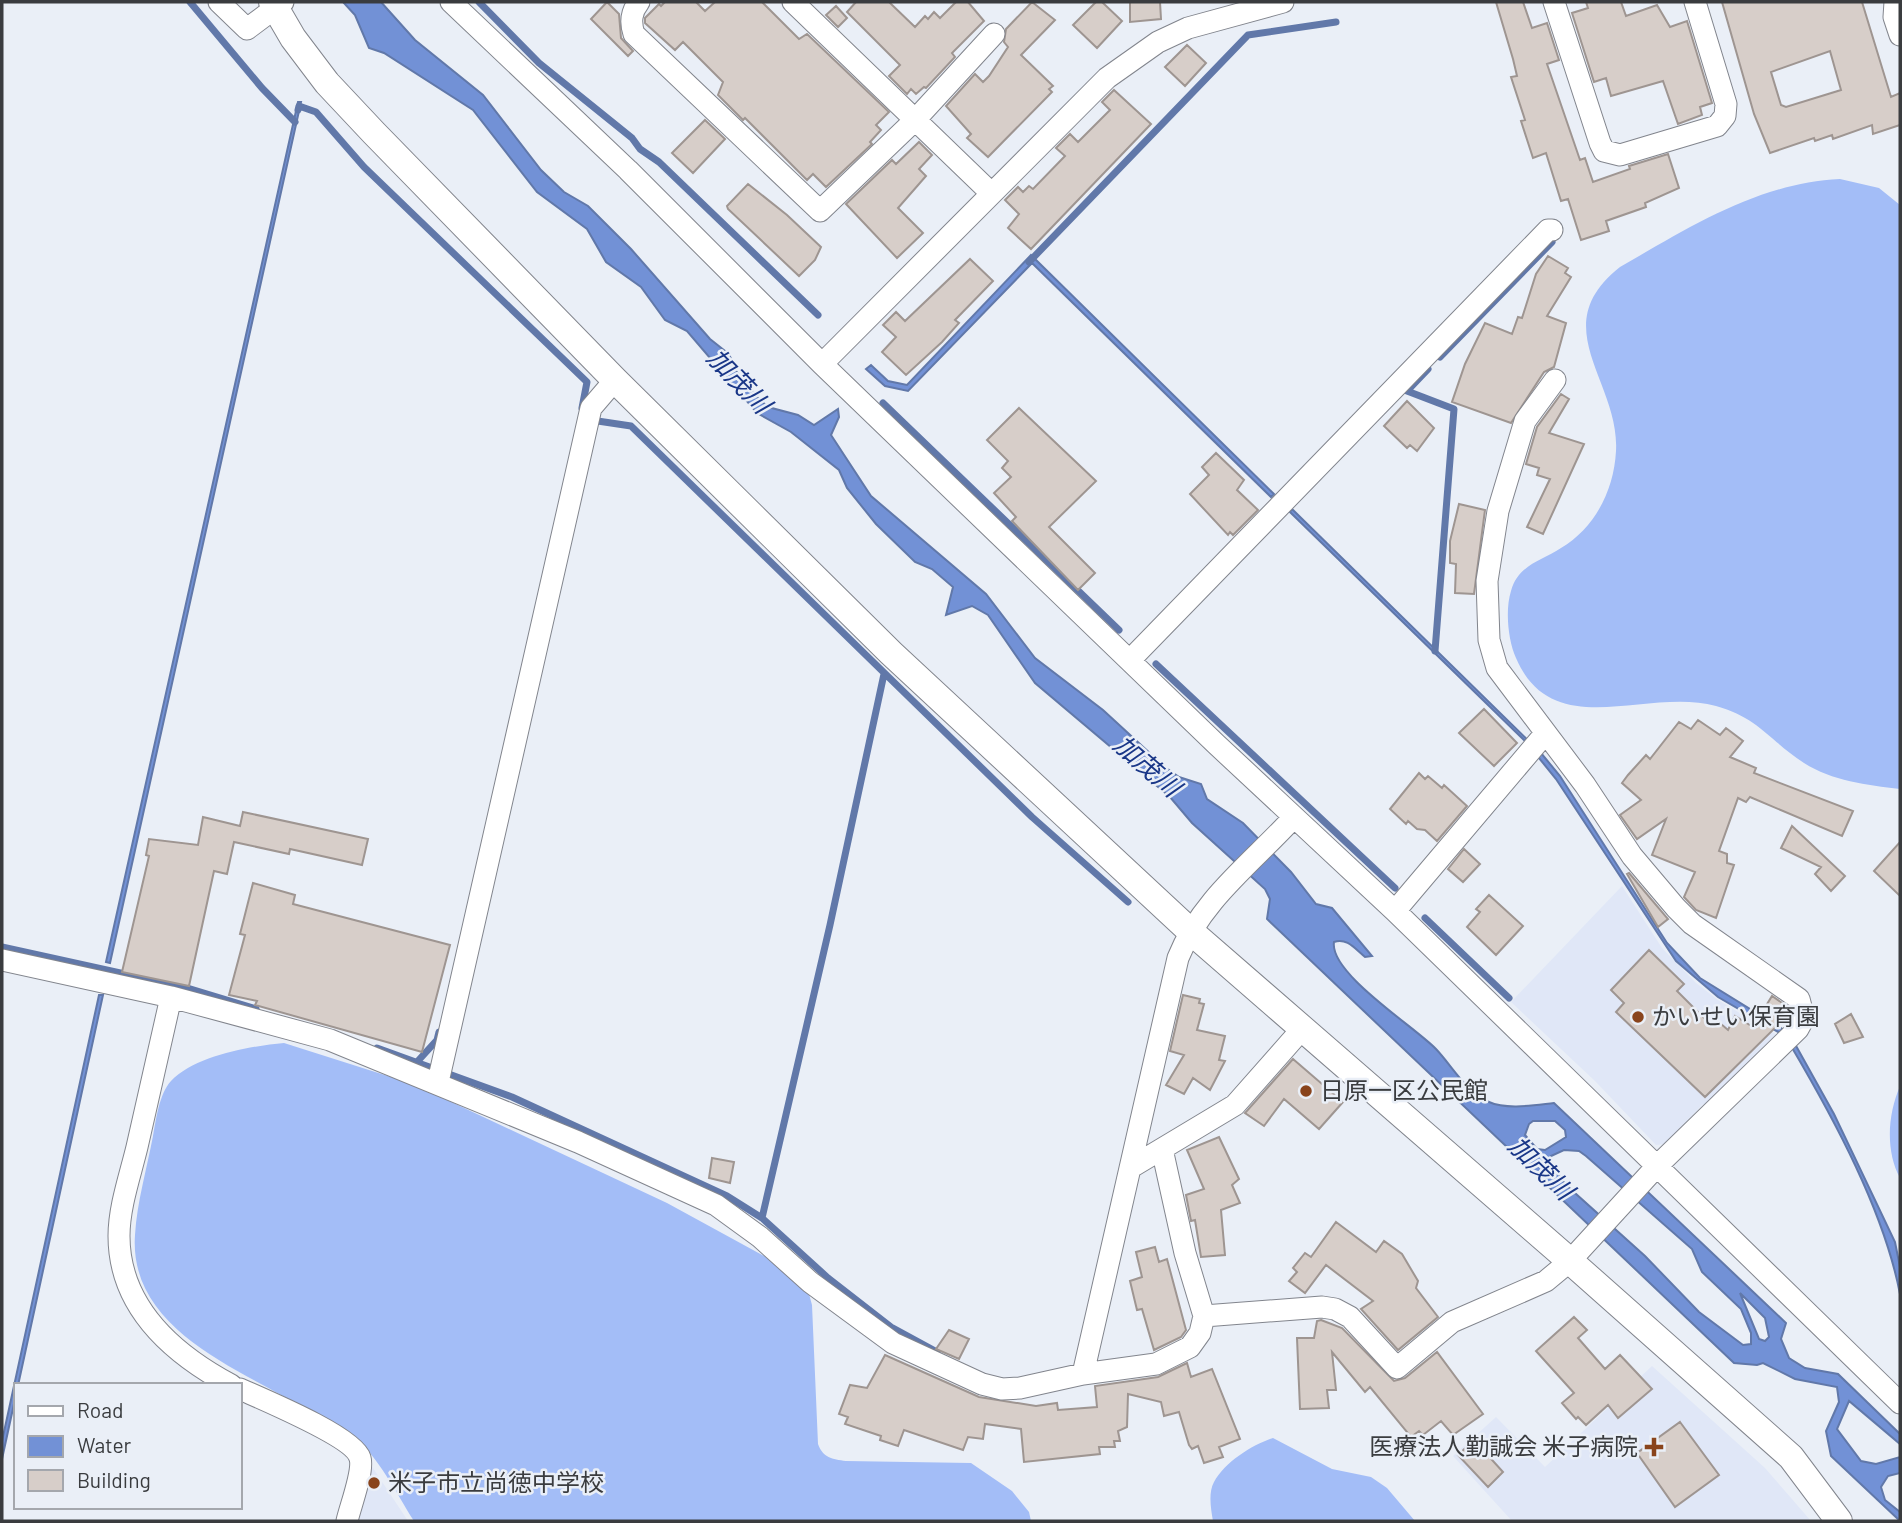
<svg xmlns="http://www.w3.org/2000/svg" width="1902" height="1523" font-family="Barlow,'Noto Sans JP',sans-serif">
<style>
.built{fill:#e0e7f7}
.forest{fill:#a3bdf7}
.water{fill:#7291d6;stroke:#6178a9;stroke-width:2;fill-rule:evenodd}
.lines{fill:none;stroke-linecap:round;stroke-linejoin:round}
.stream{stroke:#6178a9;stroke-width:7}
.building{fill:#d7cec9;stroke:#9e9591;stroke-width:2;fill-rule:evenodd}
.minor-casing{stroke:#82858d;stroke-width:23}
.tertiary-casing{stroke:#82858d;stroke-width:28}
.minor{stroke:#fff;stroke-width:21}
.tertiary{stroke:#fff;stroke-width:26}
.poi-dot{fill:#89441c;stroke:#eaeff7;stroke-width:2.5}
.labels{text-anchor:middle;stroke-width:5;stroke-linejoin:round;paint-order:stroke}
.poi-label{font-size:24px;fill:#3a3c3f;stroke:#eaeff7;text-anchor:start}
.water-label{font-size:26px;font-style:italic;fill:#1a3788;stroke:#eaeff7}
</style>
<rect width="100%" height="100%" fill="#eaeff7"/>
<path class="built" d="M1622,886L1662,948L1696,983L1718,1000L1782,1038L1709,1109L1703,1104L1665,1144L1656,1145L1595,1081L1511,1002Z
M1652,1366L1765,1468L1811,1521H1512L1453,1456L1496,1417L1545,1467Z
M371,1465L408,1521H353Z"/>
<path class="forest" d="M1840,179L1879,188L1900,205V789C1867,785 1832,781 1804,763C1770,741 1759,718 1716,706C1646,687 1553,744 1516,658C1508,640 1505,610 1511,591C1518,565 1541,561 1561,548C1595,528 1614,490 1616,451C1620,381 1544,327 1620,267C1690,227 1758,183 1840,179Z
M284,1043L413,1084L667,1203L777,1263L809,1294L812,1305L818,1444C823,1458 832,1459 846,1461L971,1463L1012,1491L1029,1512L1031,1521H414C396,1493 379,1457 352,1435C333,1419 305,1409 283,1396C220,1361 129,1321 135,1235C137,1202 147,1168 153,1136C156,1120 159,1094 171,1081C195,1056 250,1046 284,1043Z
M1900,1086V1178C1885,1150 1888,1114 1900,1086Z
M1273,1438L1332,1469L1371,1477L1387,1488L1415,1521H1213C1211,1510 1208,1493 1214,1482C1225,1462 1252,1445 1273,1438Z"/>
<path class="water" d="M343,2H381L415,40L483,95L541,170L564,192L588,206L631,249L710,339L729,354L736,371L757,397L768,407L798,415L814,425L838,409L839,417L831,435L871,496L986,594L1035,658L1103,710L1165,767L1179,777L1201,784L1207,799L1243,823L1291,872L1316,904L1332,908L1372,956L1365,957C1356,950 1347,937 1334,942C1329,973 1415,1027 1436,1049C1453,1067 1465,1091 1489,1102C1507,1110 1535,1105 1554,1103L1786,1323L1781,1339L1789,1358L1805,1368L1838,1374L1900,1434V1444L1849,1401L1837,1429L1861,1461L1876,1464L1900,1457V1473L1888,1476L1881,1487L1885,1500L1900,1512V1521L1831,1456L1826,1431L1839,1402L1837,1387L1795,1379L1763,1363L1757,1365L1734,1363L1267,919L1270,899L1265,889L1192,823L1170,797L1035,683L988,615L972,606L946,615L953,587L932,569L915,562L876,524L847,488L839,470L791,432L757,413L687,331L665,320L641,287L606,262L587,229L537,192L473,110L384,53L369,48L355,15ZM1533,1121H1555L1565,1130L1566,1137L1545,1150L1537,1149L1525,1135L1529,1124ZM1564,1150L1579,1151L1586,1156L1692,1249L1702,1272L1741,1309L1751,1333V1344L1743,1345L1699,1312L1645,1256L1565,1184L1550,1161L1551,1156ZM1740,1293L1765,1318L1769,1337L1765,1341L1759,1339Z
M298,102H301L110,963L106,962Z
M1031,255L1274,494L1271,497L1032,263L908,391L885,386L866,369L871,365L888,381L907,385Z
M1292,509L1541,753L1560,776L1667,943L1700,978L1784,1030L1780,1033L1718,997L1676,961L1556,779L1526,742L1290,512Z
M99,995H103L2,1459V1441Z
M1795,1044L1834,1114L1895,1242L1900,1267V1294C1884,1211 1834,1119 1791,1046Z"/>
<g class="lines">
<path class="stream" d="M190,2L262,88L295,122
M479,2L539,63L632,138L640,149L659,162L818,315
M298,110L299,106L316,112L364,167L587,382L582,408
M1029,262L1248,35L1336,22
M1440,357L1552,242
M1428,369L1407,391L1454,409L1435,651
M883,403L1119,630
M591,420L631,426L1032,817L1128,902
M1156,664L1395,888
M1425,918L1509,998
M2,947L184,987L256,1009
M377,1048L512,1097L727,1196L762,1218L828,1278L891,1327L937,1352
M417,1062L437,1040L439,1032
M762,1218L830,925L884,674"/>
</g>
<path class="building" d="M607,2L619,14L621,38L633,51L628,56L591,19Z
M665,2H696L705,11L715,2H762L799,39L807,34L889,112L876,125L881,130L870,142L872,144L826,187L813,174L807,180L745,118L743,120L718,95L723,82L683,42L675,50L645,23V18L659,4L661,6Z
M856,2H889L915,27L925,16L928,19L934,12L940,18L956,2H968L984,21L952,53L955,57L926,88L924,87L916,94L911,89L907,94L889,76L900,65L847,12Z
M1032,2L1055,20L1021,55L1053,86L1049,89L1052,92L988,157L967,138L971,134L946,106L975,74L983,82L989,76L1008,47L1004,42L1006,29Z
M1096,2H1102L1122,21L1097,48L1073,25Z
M1130,2H1160L1161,19L1130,22Z
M1496,2H1523L1532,28L1547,23L1559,60L1547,64L1580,160L1585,158L1593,182L1630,169L1629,166L1668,154L1679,188L1645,203L1646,207L1606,221L1609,231L1581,240L1568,199L1561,201L1546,153L1533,158L1521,121L1525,120L1511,77L1517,76L1513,59Z
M1586,2H1621L1626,16L1657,5L1670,27L1687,21L1712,103L1700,107L1702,115L1678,124L1663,81L1611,96L1606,78L1594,82L1572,13L1588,8Z
M1722,2H1862L1891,97L1900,93V125L1873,134L1872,125L1833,139L1832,135L1815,141L1814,138L1770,153L1754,114ZM1830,51L1841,90L1786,107L1781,105L1771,72Z
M836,6L847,18L838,27L826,15Z
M1187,45L1206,63L1185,86L1165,67Z
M1114,90L1151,124L1031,249L1008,228L1019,214L1005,200L1018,187L1023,192L1029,186L1033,189L1065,156L1056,148L1070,134L1078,142L1110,110L1102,102Z
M705,120L725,139L693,173L672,153Z
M919,142L932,155L919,169L926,176L898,208L923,233L897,258L846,204L892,160L896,164Z
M748,184L787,215L821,247L815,260L799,276L728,209L727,206Z
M1548,256L1568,268L1565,273L1571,277L1547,316L1566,323L1554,367L1544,372L1511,423L1452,402L1465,364L1485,323L1512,334L1518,317L1522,318L1536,274Z
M970,259L993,281L955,320L959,323L942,342L906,375L882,352L896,337L883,325L896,312L905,321Z
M1561,394L1569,399L1549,433L1584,444L1543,534L1527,527L1550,479L1537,475L1539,468L1526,464L1537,427Z
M1407,401L1434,428L1417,451L1410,445L1407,448L1384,426Z
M1019,408L1096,481L1049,527L1095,573L1078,590L1012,521L1016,517L994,493L1011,477L1002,468L1008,461L987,440Z
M1216,453L1244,480L1237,490L1258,510L1233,535L1230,532L1228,535L1190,494L1209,475L1202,467Z
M1459,504L1485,510L1474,594L1455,593L1456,564L1450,563V541Z
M1484,709L1517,743L1494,766L1459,733Z
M1698,720L1720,735L1726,728L1743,741L1730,757L1756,768L1754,773L1853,811L1842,836L1750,797L1746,802L1738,798L1719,851L1727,854V863L1734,865L1716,918L1696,910L1684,897L1695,872L1652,855L1666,819L1637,839L1620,815L1641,800L1622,783L1628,775L1646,755L1650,759L1679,722L1691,729Z
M1419,773L1425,779L1428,776L1442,788L1444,785L1467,806L1437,841L1425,830L1417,829L1408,821L1406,824L1390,809Z
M243,812L368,839L362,865L290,849L289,854L234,842L227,874L214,871L189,986L122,972L149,856L146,855L149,839L198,845L203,817L240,826Z
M1792,826L1845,876L1831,891L1815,874L1821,867L1781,848Z
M1900,842V896L1874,871Z
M1464,849L1480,864L1463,882L1448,869Z
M1629,873L1668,919L1658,927L1627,874Z
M253,883L295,895L293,904L450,945L422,1052L255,1005L257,1001L229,995L245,935L240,934Z
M1489,895L1523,926L1496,955L1467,927L1480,912L1476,909Z
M1649,950L1684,984L1677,991L1710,1024L1714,1018L1728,1030L1735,1016L1753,1027L1772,996L1788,1007L1778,1025L1705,1097L1616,1012L1624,1003L1611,990Z
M1183,995L1200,999L1199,1003L1204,1004L1197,1030L1225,1036L1219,1060L1225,1061L1210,1090L1193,1078L1184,1094L1166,1085L1184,1055L1170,1051Z
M1851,1014L1863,1037L1844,1043L1835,1024Z
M1293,1059L1343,1102L1319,1129L1284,1099L1264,1126L1245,1113Z
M1219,1137L1239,1179L1232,1185L1240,1203L1221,1210L1225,1255L1201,1257L1195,1220L1191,1221L1186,1195L1204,1189L1187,1150Z
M712,1158L734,1162L730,1183L709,1178Z
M1336,1222L1376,1252L1384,1241L1402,1254L1418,1281L1416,1288L1438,1317L1398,1350L1361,1309L1373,1301L1326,1265L1305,1293L1289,1281L1297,1272L1293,1268L1305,1253L1311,1257Z
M1155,1247L1159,1262L1167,1259L1186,1330L1181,1337L1154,1350L1142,1309L1137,1310L1130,1281L1142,1277L1136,1252Z
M1574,1317L1587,1330L1578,1338L1605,1369L1620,1355L1652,1389L1618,1418L1608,1405L1586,1425L1578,1417L1576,1419L1562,1403L1574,1393L1536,1351Z
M1321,1320L1342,1328L1394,1381L1405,1378L1437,1352L1483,1414L1453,1435L1441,1421L1423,1435L1419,1431L1411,1437L1370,1387L1365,1392L1332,1352L1336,1390H1327L1329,1408L1300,1409L1297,1338H1314L1317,1321Z
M949,1330L969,1339L959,1359L936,1349Z
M885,1355L979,1397L1036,1406L1057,1403L1058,1410L1097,1407L1095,1386L1158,1377L1187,1363L1191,1377L1212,1369L1240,1439L1219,1447L1223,1457L1204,1463L1198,1446L1192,1449L1189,1445L1179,1412L1164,1416L1161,1402L1128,1394L1127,1427L1118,1431L1120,1441H1114L1115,1447H1099L1100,1454L1024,1462L1021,1429L985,1424L983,1439L968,1437L963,1450L904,1430L898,1446L880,1440L881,1436L845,1424L848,1417L839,1414L850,1385L867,1388Z
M1680,1422L1719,1475L1675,1507L1637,1453Z
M1474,1440L1503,1472L1488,1487L1458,1455Z"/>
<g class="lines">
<defs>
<path id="minor" d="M219,2L247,29L283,2
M451,2L628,170L822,364L1216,744L1395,911L1900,1403
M639,2C631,12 630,22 634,34L820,211L915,120L994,34
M793,2L990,192
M1554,2L1600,143L1604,151L1620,155L1717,126L1725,116L1726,104L1695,2
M1895,2L1894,17L1900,35
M822,364L1107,78L1158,42L1188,28L1283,2
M1131,659L1548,230H1552
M1395,911L1544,735
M2,960L171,997L330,1040L578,1142L716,1205L760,1237L810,1282L893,1343L982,1384L1002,1389L1020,1388L1083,1374L1156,1364L1190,1347L1200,1333L1204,1316L1322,1307L1335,1309L1350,1317L1397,1368L1452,1322L1546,1281L1570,1261L1657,1166L1798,1029L1804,1018L1799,999L1692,924L1676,908L1632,856L1585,785L1497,668L1489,640L1487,581L1498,511L1525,421L1555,380
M171,997C160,1047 148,1097 137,1147C130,1176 119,1207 119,1236C119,1307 173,1354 231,1385
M438,1082L591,408L615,380
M1162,1149L1185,1253L1204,1316
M1130,1168L1235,1105L1302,1029
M1083,1374L1178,958C1201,900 1253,862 1294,817
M240,1389C262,1399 354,1437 360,1458C364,1471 350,1507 347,1521"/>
<path id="tertiary" d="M272,2L293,38L327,83L374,133L615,380L891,653L1189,930L1570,1261L1791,1457L1839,1521"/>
</defs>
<use href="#minor" class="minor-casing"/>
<use href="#tertiary" class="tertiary-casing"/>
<use href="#minor" class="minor"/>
<use href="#tertiary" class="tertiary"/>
</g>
<g class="poi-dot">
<circle cx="1638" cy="1017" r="7"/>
<circle cx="1306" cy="1091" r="7"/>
<path d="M1650.5 1436.5h7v7h7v7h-7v7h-7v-7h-7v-7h7z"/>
<circle cx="374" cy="1483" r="7"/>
</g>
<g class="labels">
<g class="poi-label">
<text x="1652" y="1025">かいせい保育園</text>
<text x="1320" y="1099">日原一区公民館</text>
<text x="1638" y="1455" text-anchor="end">医療法人勤誠会 米子病院</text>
<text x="388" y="1491">米子市立尚徳中学校</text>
</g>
<g class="water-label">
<text transform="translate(739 381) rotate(46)" y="9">加茂川</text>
<text transform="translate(1147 766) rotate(41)" y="9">加茂川</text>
<text transform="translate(1541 1168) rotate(44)" y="9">加茂川</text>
</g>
</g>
<rect width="1902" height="1523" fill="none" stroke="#3a3c3f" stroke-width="7"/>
<rect x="14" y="1383" width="228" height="126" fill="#eaeff7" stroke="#a4a7ad" stroke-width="2"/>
<rect x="28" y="1406" width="35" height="10" fill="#ffffff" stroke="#a4a7ad" stroke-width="2"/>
<text x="77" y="1418" font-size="21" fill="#3a3c3f">Road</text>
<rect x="28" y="1436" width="35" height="21" fill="#7291d6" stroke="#a4a7ad" stroke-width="2"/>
<text x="77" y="1453" font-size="21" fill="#3a3c3f">Water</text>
<rect x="28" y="1470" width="35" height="21" fill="#d7cec9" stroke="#a4a7ad" stroke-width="2"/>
<text x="77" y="1488" font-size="21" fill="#3a3c3f">Building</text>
</svg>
